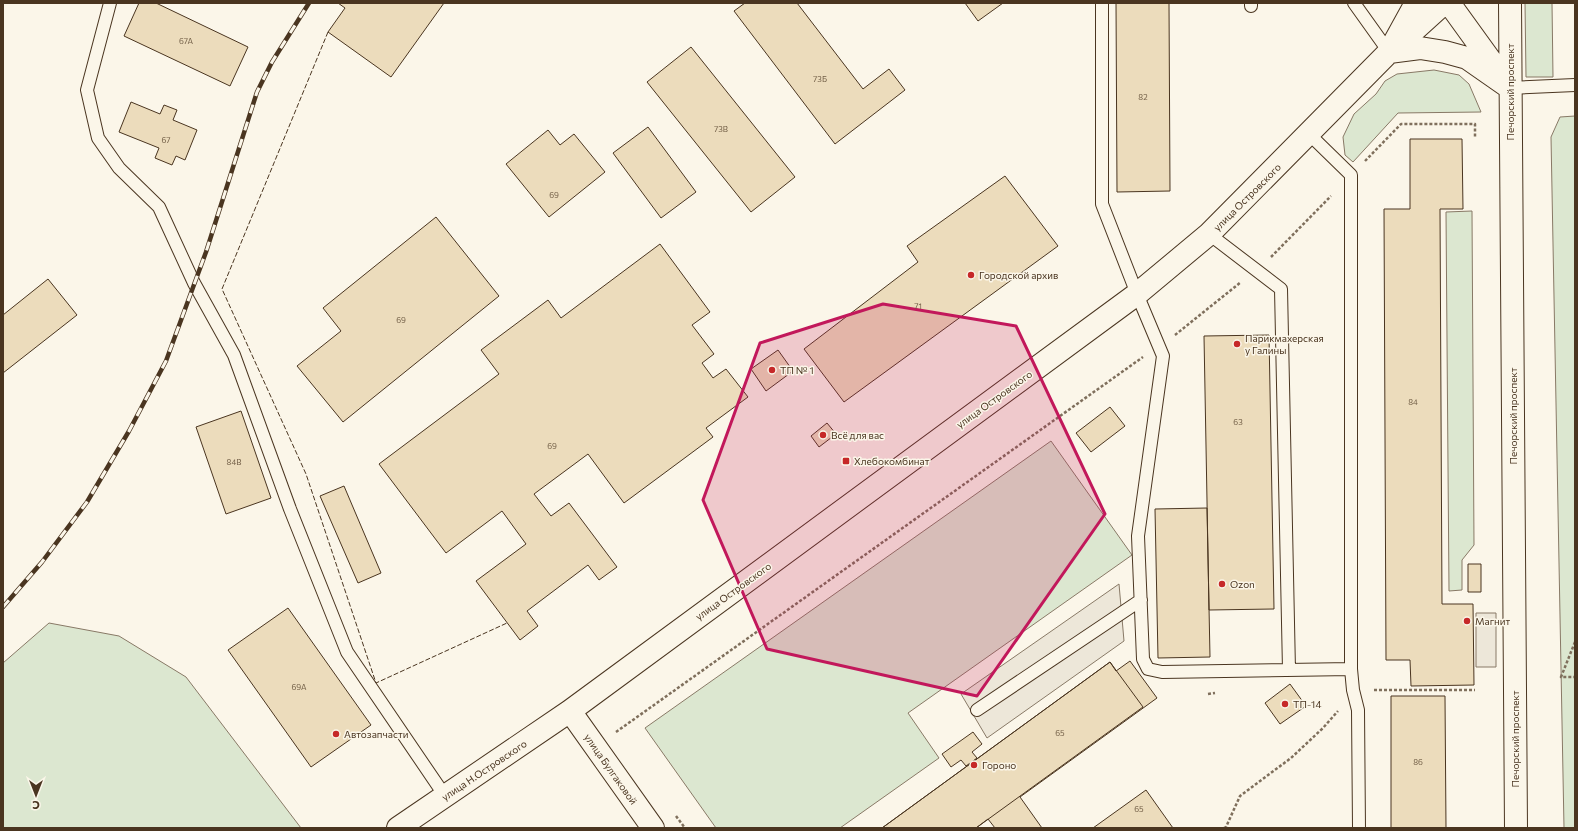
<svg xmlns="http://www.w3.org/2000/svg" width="1578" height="831" font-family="Commissioner,sans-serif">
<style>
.green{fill:#dce7d0;stroke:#887966}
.parking{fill:#ede7d9;stroke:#887966}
.building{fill:#ecdcbc;stroke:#4a3520}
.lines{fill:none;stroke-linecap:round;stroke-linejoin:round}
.lane-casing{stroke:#4a3520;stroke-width:14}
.secondary-casing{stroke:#4a3520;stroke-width:24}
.path{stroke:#7f6f5c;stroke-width:2.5;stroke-dasharray:3 2;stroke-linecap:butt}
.lane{stroke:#fbf6e9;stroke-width:12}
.secondary{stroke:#fbf6e9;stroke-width:22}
.rail-casing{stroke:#4a3520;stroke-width:4.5}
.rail{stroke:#fbf6e9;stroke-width:3;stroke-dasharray:9;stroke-linecap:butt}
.fence{stroke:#4a3520;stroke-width:1;stroke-dasharray:5 2;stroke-linecap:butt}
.marked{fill:#c2185b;fill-opacity:0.2;stroke:#c2185b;stroke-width:3;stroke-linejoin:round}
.poi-dot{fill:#c62828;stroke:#fbf6e9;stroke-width:1.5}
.labels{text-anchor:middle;stroke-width:3;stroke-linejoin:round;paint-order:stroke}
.number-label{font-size:8px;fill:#725f47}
.street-label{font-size:10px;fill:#4a3520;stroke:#fbf6e9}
.poi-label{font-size:10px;fill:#4a3520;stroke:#fbf6e9;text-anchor:start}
</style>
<rect width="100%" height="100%" fill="#fbf6e9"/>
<path class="green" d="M1525,3H1552L1553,77H1526Z
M1434,70L1459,75L1469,84L1481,112L1398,113L1353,162L1345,155L1343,137L1354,114L1376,94L1385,81L1397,74Z
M1575,116V828H1564L1551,137L1560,117Z
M1472,211L1474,545L1462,560V590L1449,591L1446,212Z
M1051,441L1132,555L908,713L939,758L840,828H716L645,728Z
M49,623L119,636L186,677L301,828H3V663Z"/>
<path class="parking" d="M1119,584L1124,641L987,738L961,694Z
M1476,613H1496V667H1476Z"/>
<path class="building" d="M139,3H156L248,47L230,86L124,36Z
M338,3H444L391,77L328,32L345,8Z
M745,3H797L863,89L889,69L905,90L835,144L734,11Z
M965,3H1003L978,21Z
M1116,3H1169L1170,191L1117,192Z
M691,47L795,177L751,212L647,82Z
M131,102L160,114L164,105L177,110L173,120L197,130L185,160L176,156L172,165L155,158L159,148L119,132Z
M648,127L696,192L661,218L613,153Z
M548,130L560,145L574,134L605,172L549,217L506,164Z
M1410,139H1462L1463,209H1440L1442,604H1473L1474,685L1411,686L1410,660H1386L1384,209H1410Z
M1005,176L1058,246L844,402L804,349L918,262L907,246Z
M436,217L499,296L343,422L297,366L341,331L323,308Z
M660,244L710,312L692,325L714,354L702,363L713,378L726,369L748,397L706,428L713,437L624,503L588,454L534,494L551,516L569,503L617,567L599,580L588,565L527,611L538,626L520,640L476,581L526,544L502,511L446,553L379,464L499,374L481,350L548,300L561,318Z
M48,279L77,315L3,373V315Z
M1269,335L1274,609L1209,610L1204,336Z
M778,350L793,371L766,391L751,369Z
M1110,407L1125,426L1091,452L1076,433Z
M241,411L271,498L226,514L196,427Z
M827,423L836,434L819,447L811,436Z
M344,486L381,573L358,583L320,496Z
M1207,508L1210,657L1158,658L1155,509Z
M1468,564H1481V592H1468Z
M288,608L371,725L311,767L228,650Z
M1130,661L1157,698L1020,797L1042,828H995L988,819L976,828H882L1110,662L1116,671Z
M1110,662L1143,707L976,828H882Z
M1290,684L1306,706L1280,724L1265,703Z
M1391,696H1445L1446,828H1391Z
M973,732L982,744L972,752L977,758L966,766L961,760L951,767L942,754Z
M1146,790L1173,828H1093Z"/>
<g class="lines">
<defs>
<path id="lane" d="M110,3L87,90L98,138L119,168L159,207L194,283L234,355L290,509L347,652L445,796
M1102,3V204L1137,294L1163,356L1138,536L1143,659L1148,669L1162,672L1351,669
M1251,3V6
M1354,3L1389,52
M1510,88L1575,85
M1309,134L1351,175V669L1353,690L1358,710L1359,828
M1209,234L1281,289L1289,670
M977,710L1141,600"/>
<path id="secondary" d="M1449,3L1501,75
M1510,3L1516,828
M1401,42L1444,3
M1389,52L1420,48L1445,52L1467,58L1510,88
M570,711L653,828
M398,828L570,711L1137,294L1209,234L1389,52L1416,3"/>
</defs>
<use href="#lane" class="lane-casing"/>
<use href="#secondary" class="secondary-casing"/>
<path class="path" d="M1365,161L1401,124H1475V137
M1271,257L1331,196
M1175,335L1241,282
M1575,642L1561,677H1575
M1374,690H1475
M1208,694L1215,693
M616,732L1143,357
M676,816L685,828
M1224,828L1226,827L1240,796L1291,758L1323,728L1338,711"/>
<use href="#lane" class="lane"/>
<use href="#secondary" class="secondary"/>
<defs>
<path id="rail" d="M3,607L42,562L87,502L129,431L166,361L206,252L257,92L272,62L309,3"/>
</defs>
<use href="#rail" class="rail-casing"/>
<use href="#rail" class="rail"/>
<path class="fence" d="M328,32L222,289L306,474L376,683L507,623"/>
</g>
<path class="marked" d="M883,304L1016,326L1105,514L977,696L767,649L703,500L760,343Z"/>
<g class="poi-dot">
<circle cx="971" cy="275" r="4"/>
<circle cx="1237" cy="344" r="4"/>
<circle cx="772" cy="370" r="4"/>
<circle cx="823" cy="435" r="4"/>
<rect x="842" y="457" width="8" height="8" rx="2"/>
<circle cx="1222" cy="584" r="4"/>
<circle cx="1467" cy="621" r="4"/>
<circle cx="1285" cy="704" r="4"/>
<circle cx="336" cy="734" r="4"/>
<circle cx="974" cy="765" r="4"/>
</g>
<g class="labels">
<g class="number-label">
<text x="186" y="44">67А</text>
<text x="820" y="82">73Б</text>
<text x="1143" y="100">82</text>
<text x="721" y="132">73В</text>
<text x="166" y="143">67</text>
<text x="554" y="198">69</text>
<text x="918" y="309">71</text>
<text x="401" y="323">69</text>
<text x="1413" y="405">84</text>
<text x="1238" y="425">63</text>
<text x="552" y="449">69</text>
<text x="234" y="465">84В</text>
<text x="299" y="690">69А</text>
<text x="1060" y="736">65</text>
<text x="1418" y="765">86</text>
<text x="1139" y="812">65</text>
</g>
<g class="street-label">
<text transform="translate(1510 92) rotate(-90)" y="4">Печорский проспект</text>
<text transform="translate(1247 197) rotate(-45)" y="4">улица Островского</text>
<text transform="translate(994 399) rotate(-36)" y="4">улица Островского</text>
<text transform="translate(1513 416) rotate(-90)" y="4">Печорский проспект</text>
<text transform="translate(733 591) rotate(-36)" y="4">улица Островского</text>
<text transform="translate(1515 739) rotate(-90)" y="4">Печорский проспект</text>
<text transform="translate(611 769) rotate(55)" y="4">улица Булгаковой</text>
<text transform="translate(484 770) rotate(-34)" y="4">улица Н.Островского</text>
</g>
<g class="poi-label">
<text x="979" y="279">Городской архив</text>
<text x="1245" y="342">Парикмахерская<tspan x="1245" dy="12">у Галины</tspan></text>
<text x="780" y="374">ТП № 1</text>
<text x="831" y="439">Всё для вас</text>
<text x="854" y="465">Хлебокомбинат</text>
<text x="1230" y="588">Ozon</text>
<text x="1475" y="625">Магнит</text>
<text x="1293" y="708">ТП-14</text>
<text x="344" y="738">Автозапчасти</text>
<text x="982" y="769">Гороно</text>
</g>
</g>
<rect width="1578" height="831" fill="none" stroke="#4a3520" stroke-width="8"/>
<g transform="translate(36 795) rotate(180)" stroke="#fbf6e9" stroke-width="3" paint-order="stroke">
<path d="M0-3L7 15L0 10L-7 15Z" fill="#4a3520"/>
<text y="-6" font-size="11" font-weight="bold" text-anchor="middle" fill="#4a3520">С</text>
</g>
</svg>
